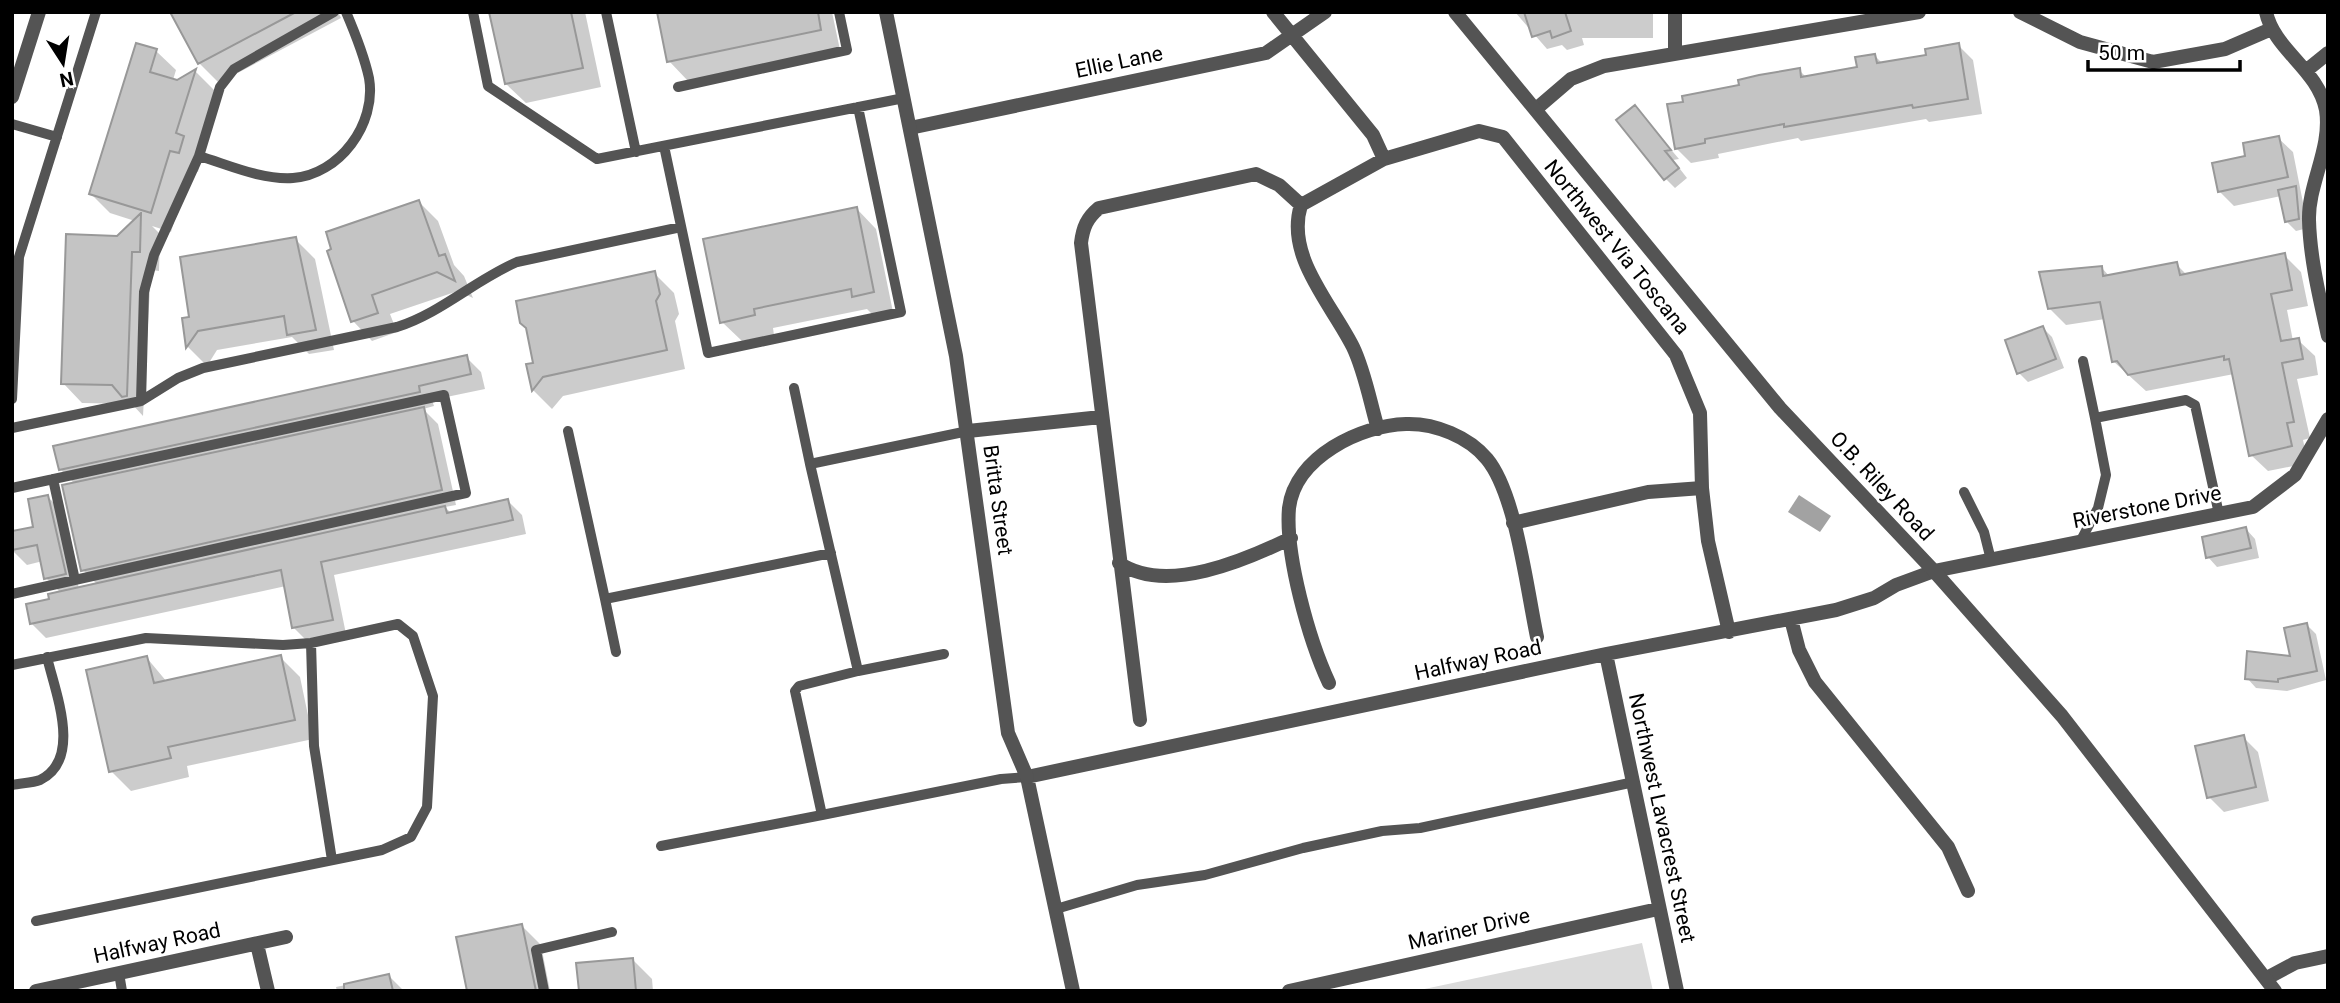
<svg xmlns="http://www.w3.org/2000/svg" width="2340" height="1003" font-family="Roboto,sans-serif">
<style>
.green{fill:#dbdbdb}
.water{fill:#a2a2a2}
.shadow{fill:#0003}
.building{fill:#c4c4c4;stroke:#989898;stroke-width:2}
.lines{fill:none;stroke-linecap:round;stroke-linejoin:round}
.service{stroke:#545454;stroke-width:10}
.minor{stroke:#545454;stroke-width:14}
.tertiary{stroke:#545454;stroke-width:14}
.labels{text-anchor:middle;stroke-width:5;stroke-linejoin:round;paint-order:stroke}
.street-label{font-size:21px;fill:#000;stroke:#fff}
</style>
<rect width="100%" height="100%" fill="#fff"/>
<path class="green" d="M1642,943L1653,991H1415Z"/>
<path class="water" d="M1799,495L1831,516L1820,532L1788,512Z"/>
<path class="shadow" d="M172,12H338L341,18L219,83L199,63Z
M491,12H585L601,87L526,103L506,84Z
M659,12H832L840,50L688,81L669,61Z
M1515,12H1653V38H1582L1584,45L1567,50L1562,45L1547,49Z
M1724,12H1758V13L1726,14Z
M1958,45L1973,60L1982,114L1929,122L1926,119L1801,141L1798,138L1718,154L1719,158L1691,163L1676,148L1741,87L1799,70L1807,78L1859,68L1875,56L1883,64L1928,56Z
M156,51L176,70L173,80L178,82L195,71L214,90L198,172L190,169L171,232L152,226L160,234L159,271L151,270L143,416L132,404L82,403L63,383L118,237L135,221L110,213L91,194Z
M1635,107L1679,159L1673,160L1687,178L1675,188L1665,178Z
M2278,138L2293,152L2308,228L2296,231L2286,221L2281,196L2234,206L2219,191L2247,158Z
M419,202L438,221L454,265L464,276L473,298L458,291L390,314L397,332L372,341L353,321L329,252Z
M857,209L876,229L893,312L874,316L867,309L773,328L774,335L742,341L722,322Z
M295,239L315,259L334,350L309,354L292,337L217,350L207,366L188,347L184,319H191Z
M2284,255L2301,272L2308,306L2287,310L2293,341L2298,340L2315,356L2318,375L2297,379L2310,438L2303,440L2308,463L2268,471L2251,455L2234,374L2146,391L2113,361L2105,319L2066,325L2049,308L2102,268L2110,277L2176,264L2187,275Z
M654,273L674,293L679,314L675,321L685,369L563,396L552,409L533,390L528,366L535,364Z
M2043,328L2052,337L2064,368L2028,382L2019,373Z
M466,357L481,372L485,389L432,400L434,406L423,409L438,424L456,505L445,507L451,513L508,501L522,515L526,534L334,575L346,634L308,642L294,628L286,586L46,638L32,624L51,600L61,593L46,578L43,561L27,565L12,550V533L35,528L48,497L63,512L79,589L98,585L83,570L75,484L60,469Z
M2246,529L2255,539L2259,558L2217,567L2208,557Z
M2307,625L2316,634L2326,680L2287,691L2256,688L2247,678L2292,658Z
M280,657L300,677L313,739L187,766L189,777L131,791L111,771L147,658L167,682Z
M2243,737L2258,752L2269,801L2224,812L2209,797Z
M522,926L541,945L550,991H469Z
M632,959L652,979L653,991H581Z
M389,976L404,991H337L336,987Z"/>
<path class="building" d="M170,12H296L198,64Z
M489,12H571L583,68L505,84Z
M657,12H818L821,30L667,62Z
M1524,12H1565L1571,31L1552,38L1550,31L1532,37Z
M136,43L157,49L150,72L177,80L196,69L176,133L184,136L179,153L170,151L151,213L89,194Z
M1959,43L1968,99L1913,108L1912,105L1784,127V124L1705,139V143L1675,149L1667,104L1683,102L1682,96L1739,85L1738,80L1759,75L1800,68L1801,77L1857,67L1855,57L1875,54L1877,63L1926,55L1925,49Z
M1635,105L1671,150L1665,151L1679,168L1664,180L1616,120Z
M2279,136L2288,177L2218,192L2212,163L2245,156L2243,143Z
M2296,186L2299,219L2285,222L2278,190Z
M419,200L439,256L445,254L455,281L437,272L372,295L378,313L351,322L327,251L331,249L326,232Z
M857,207L874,292L852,297L851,289L754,309L755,315L720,323L703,239Z
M141,213L140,252H132L127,396L122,397L112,385L61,384L66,234L117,236Z
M296,237L316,330L287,335L284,316L198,331L186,348L182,318L189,317L180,257Z
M2285,253L2292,290L2271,294L2281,341L2299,338L2303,359L2282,363L2294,422L2287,423L2292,446L2249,456L2229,359L2224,360V356L2128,375L2117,361L2112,362L2100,302L2048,309L2039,272L2102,266L2103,276L2177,262L2180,275Z
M655,271L660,294L656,301L667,350L543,377L532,391L526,364L533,363L526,328L520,323L516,301Z
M2043,326L2056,359L2017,374L2005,340Z
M467,355L471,374L419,386L420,392L59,470L53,446Z
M424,407L442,490L81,571L62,485Z
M48,495L66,574L44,579L37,545L12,550V531L33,527L28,499Z
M508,499L513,520L321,562L333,620L292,628L281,570L30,624L26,604L49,599L48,594L445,506L447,513Z
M2246,527L2251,548L2206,558L2202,537Z
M2307,623L2317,671L2278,679V682L2245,679L2247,651L2290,656L2284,628Z
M281,655L295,720L168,747L171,758L109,772L86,670L147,656L154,683Z
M2244,735L2256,787L2207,798L2195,746Z
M522,924L536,991H467L456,937Z
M633,958L636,991H579L576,963Z
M389,974L393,991H344V984Z"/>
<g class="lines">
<path class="service" d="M473,12L488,86L597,159L904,98
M606,12L636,152
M678,87L847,50L839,12
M12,124L57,137
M664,146L708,353L901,312L858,107
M199,156C229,165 261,180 293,178C339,175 377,124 369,78C364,55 355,33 346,12
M2083,361L2095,418
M794,388L810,464L968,431
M12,399L19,257L96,12
M141,401L144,292L154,255L199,156L220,87L234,69L334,12
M12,428L141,401L178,378L203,368L397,327C441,313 475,280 517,262L681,227
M568,431L605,599L831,553
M810,464L858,671L799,686L795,691L822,815L1001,779L1027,777
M53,479L75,580
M12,488L444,395L466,493L12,594
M1964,492L1984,532L1991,560
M2080,542L2098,508L2106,475L2095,418L2186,400L2195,405L2219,514
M605,599L616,652
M311,643L314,746L332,860
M12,665L146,638L283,645L311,643L398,624L413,636L433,696L427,807L411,837L382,850L36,921
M858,671L944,654
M12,785C21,783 32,783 40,780C83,759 55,692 47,657
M661,846L822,815
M1056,909L1137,885L1205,875L1303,848L1382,831L1420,828L1634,782
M119,973L122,991
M544,991L536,950L612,932"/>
<path class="minor" d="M1273,12L1373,135L1384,159
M1675,12V52
M2020,12L2080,42L2153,62L2225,49L2269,30
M2266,12C2274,50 2318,69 2326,110C2332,148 2308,184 2309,220C2310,259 2320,299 2328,336
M2307,70L2328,53
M12,97L39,12
M1536,109L1571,79L1604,66L1919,12
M910,128L1266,53L1325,12
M1378,429C1370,402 1365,372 1353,347C1331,303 1285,256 1301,205L1384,159L1479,131L1503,137L1676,355L1700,413L1702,488L1708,541L1729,632
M968,431L1101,417
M1513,523L1648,492L1702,488
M1119,563C1166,595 1246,560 1291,538
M1791,619L1799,650L1815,682L1948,847L1968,891
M1606,654L1677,991
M1329,683C1309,640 1285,555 1289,508C1295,457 1361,425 1406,424C1435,423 1469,437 1487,459C1516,494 1527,590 1537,637
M1140,720L1081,243C1083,227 1087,218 1099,208L1256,174L1279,185L1301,205
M257,944L268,991
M2267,978L2295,963L2328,956
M36,991L286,937
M1073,991L1027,777L1606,654L1836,610L1874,598L1896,585L1934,571L2253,507L2295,475L2328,419
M1289,991L1658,909"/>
<path class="tertiary" d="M886,12L956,356L1008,733L1027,777
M1455,12L1780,408L1934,571L2062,716L2275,991"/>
</g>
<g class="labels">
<g class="street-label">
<text transform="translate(1119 62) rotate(-12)" y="7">Ellie Lane</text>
<text transform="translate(1617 247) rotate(51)" y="7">Northwest Via Toscana</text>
<text transform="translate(1882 486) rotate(47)" y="7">O.B. Riley Road</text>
<text transform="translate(998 500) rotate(82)" y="7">Britta Street</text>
<text transform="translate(2147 507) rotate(-11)" y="7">Riverstone Drive</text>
<text transform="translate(1478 660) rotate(-12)" y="7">Halfway Road</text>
<text transform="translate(1662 818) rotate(78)" y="7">Northwest Lavacrest Street</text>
<text transform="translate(1469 929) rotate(-13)" y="7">Mariner Drive</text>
<text transform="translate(157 943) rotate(-12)" y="7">Halfway Road</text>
</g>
</g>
<rect width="2340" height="1003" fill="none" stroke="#000000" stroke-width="28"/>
<g transform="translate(63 63) rotate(168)" stroke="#ffffff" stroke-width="5" paint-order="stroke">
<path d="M0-5L12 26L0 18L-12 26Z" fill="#000000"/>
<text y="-10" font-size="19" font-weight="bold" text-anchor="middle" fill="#000000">N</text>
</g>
<path d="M2088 60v10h152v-10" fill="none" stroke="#000000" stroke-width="3.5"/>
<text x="2098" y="60" font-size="21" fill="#000000" stroke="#ffffff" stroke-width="5" paint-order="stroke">50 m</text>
</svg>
